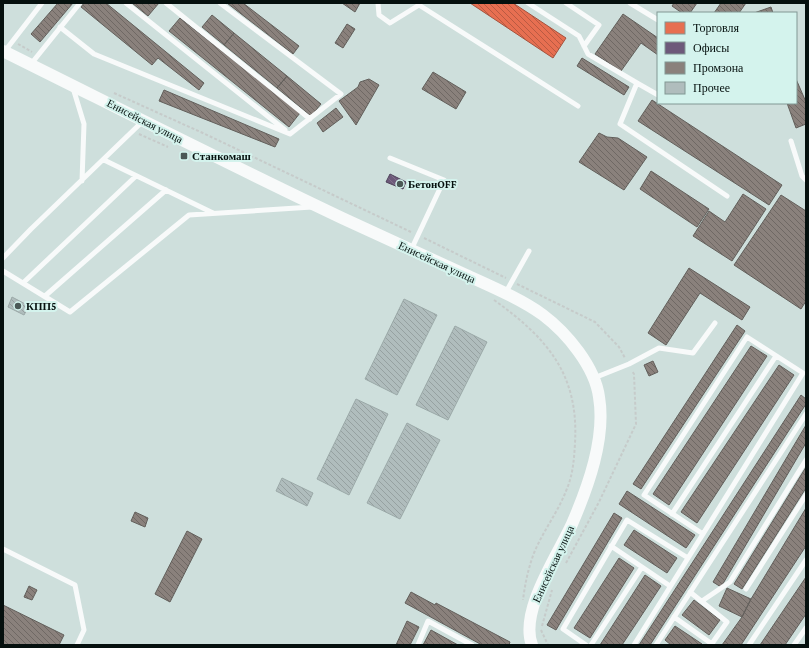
<svg xmlns="http://www.w3.org/2000/svg" width="809" height="648" font-family="'Crimson Pro',serif">
<style>
.shops{fill:url(#shops-back-hatch);stroke:#a3523d}
.offices{fill:url(#offices-back-hatch);stroke:#4e435a}
.industry{fill:url(#industry-back-hatch);stroke:#625f5b}
.building{fill:url(#building-back-hatch);stroke:#9ba9a8}
.lines{fill:none;stroke-linecap:round;stroke-linejoin:round}
.path{stroke:#c6cbca;stroke-width:2;stroke-dasharray:3 2;stroke-linecap:butt}
.service{stroke:#f8fafa;stroke-width:5}
.tertiary{stroke:#f8fafa;stroke-width:12}
.poi-dot{fill:#4b5856;stroke:#d4f3ed;stroke-width:1.5}
.labels{text-anchor:middle;stroke-width:4;stroke-linejoin:round;paint-order:stroke}
.street-label{font-size:11px;fill:#05100e;stroke:#d4f3ed}
.poi-label{font-size:11px;font-weight:bold;fill:#05100e;stroke:#d4f3ed;text-anchor:start}
</style>
<defs>
<pattern id="shops-back-hatch" width="6" height="6" patternUnits="userSpaceOnUse"><rect width="6" height="6" fill="#e76f51"/><path d="M-1 5l2 2M0 0l6 6M5-1l2 2" fill="none" stroke="#b95a42"/></pattern>
<pattern id="offices-back-hatch" width="6" height="6" patternUnits="userSpaceOnUse"><rect width="6" height="6" fill="#6d597a"/><path d="M-1 5l2 2M0 0l6 6M5-1l2 2" fill="none" stroke="#7f7089"/></pattern>
<pattern id="industry-back-hatch" width="6" height="6" patternUnits="userSpaceOnUse"><rect width="6" height="6" fill="#8a817c"/><path d="M-1 5l2 2M0 0l6 6M5-1l2 2" fill="none" stroke="#6f6864"/></pattern>
<pattern id="building-back-hatch" width="6" height="6" patternUnits="userSpaceOnUse"><rect width="6" height="6" fill="#b0bdbd"/><path d="M-1 5l2 2M0 0l6 6M5-1l2 2" fill="none" stroke="#96a1a1"/></pattern>
</defs>
<rect width="100%" height="100%" fill="#cedfdc"/>
<path class="shops" d="M470,3H513L566,38L553,58Z"/>
<path class="offices" d="M390,174L406,182L403,189L386,182Z"/>
<path class="industry" d="M58,3H73L40,42L31,34Z
M84,3H106L204,83L199,90L158,58L152,65L81,7Z
M132,3H159L148,16Z
M227,3H243L299,46L293,54Z
M342,3H360L355,12Z
M674,3H697L690,13H682L672,6Z
M721,3H746L739,13H714Z
M771,7L773,13H754Z
M623,14L658,38V55L641,43L621,71L595,54Z
M212,15L234,33L224,45L202,27Z
M180,18L300,113L289,127L169,31Z
M347,24L355,29L343,48L335,43Z
M234,33L287,76L277,88L224,45Z
M582,58L629,87L624,95L577,66Z
M433,72L466,92L456,109L422,89Z
M287,76L321,104L311,116L277,88Z
M369,79L379,85L356,125L339,101L358,87L360,82Z
M796,79L806,102V124L796,128L787,103H796Z
M164,90L279,139L275,147L159,101Z
M652,100L782,185L769,205L638,121Z
M336,108L343,117L323,132L317,123Z
M599,133L607,137L618,138L647,157L624,190L579,162Z
M651,171L709,209L697,227L640,189Z
M743,194L766,209L732,261L693,236L709,211L725,222Z
M781,195L806,211V301L801,309L734,265Z
M689,268L750,307L742,320L700,293L666,345L648,333Z
M737,325L745,331L641,489L633,484Z
M751,346L767,356L669,505L653,494Z
M653,361L658,372L649,376L644,365Z
M779,365L794,375L697,523L681,512Z
M801,395L806,399V404L650,645H639Z
M806,425V443L721,587L713,582Z
M806,467V488L742,589L734,584Z
M627,491L695,535L686,548L619,504Z
M806,508V546L741,645H722L742,617L751,599Z
M135,512L148,518L145,527L131,521Z
M614,513L622,518L556,630L547,625Z
M634,530L677,558L667,573L624,545Z
M187,531L202,539L170,602L155,594Z
M619,558L634,568L590,638L574,628Z
M645,575L661,586L622,645H600Z
M806,577V614L785,645H760Z
M29,586L37,590L32,600L24,597Z
M727,588L751,599L742,617L719,606Z
M411,592L435,605L436,603L510,642L509,645H482L405,603Z
M694,600L720,620L709,635L682,615Z
M3,605L64,635L59,645H3Z
M407,621L419,627L410,645H396Z
M675,626L702,644L701,645H671L665,640Z
M431,630L458,645H423Z"/>
<path class="building" d="M12,297L29,306L24,315L8,307Z
M404,299L437,315L397,395L365,379Z
M455,326L487,342L448,420L416,405Z
M356,399L388,414L349,495L317,479Z
M407,423L440,440L400,519L367,503Z
M282,478L313,493L307,506L276,491Z"/>
<g class="lines">
<path class="path" d="M18,44L32,52
M114,93L205,134L411,232
M139,134L168,147
M424,238L506,278
M517,284L595,322L619,347L625,358
M494,300C547,338 579,374 575,443C574,460 573,475 566,491C558,512 543,531 534,553C528,569 525,584 523,600
M566,563L599,502L636,424L634,374L632,371
M542,626L552,590
M541,630L548,645"/>
<path class="service" d="M126,3L285,130
M166,3L310,119
M378,3L379,15L390,23L419,5L578,106
M528,3L579,36L588,54L637,83L620,124L727,196
M566,3L599,25L584,46
M630,3L658,20
M60,27L94,54L290,134L341,94L220,3
M5,51L42,3
M31,64L80,3
M637,83L658,95
M73,88L84,124L82,181
M791,141L802,176L806,180
M390,158L444,180L411,250
M104,160L213,213
M3,258L31,229L143,121
M3,271L70,312L189,215L312,207
M23,283L136,176
M506,292L529,251
M45,296L166,190
M594,378L629,364L659,348L693,353L715,323
M672,514L776,356
M611,546L670,586
M3,549L75,585L84,630L77,645
M746,589L806,495
M690,592L727,622L711,645
M702,601L730,582L806,460
M674,617L712,644
M418,645L428,621L472,645
M586,645L563,629L627,520L688,558
M591,645L642,567
M634,645L803,373L747,337L644,495L703,534
M656,645L806,414
M749,645L806,560
M794,645L806,628"/>
<path class="tertiary" d="M3,51C116,107 228,164 342,218C383,237 424,256 466,275C490,286 521,299 543,315C567,333 595,367 599,397C606,438 588,487 572,524C558,555 519,611 532,645"/>
</g>
<g class="poi-dot">
<rect x="180" y="152" width="8" height="8" rx="2"/>
<circle cx="400" cy="184" r="4"/>
<circle cx="18" cy="306" r="4"/>
</g>
<g class="labels">
<g class="street-label">
<text transform="translate(145 121) rotate(27)" y="4">Енисейская улица</text>
<text transform="translate(437 262) rotate(25)" y="4">Енисейская улица</text>
<text transform="translate(553 564) rotate(-65)" y="4">Енисейская улица</text>
</g>
<g class="poi-label">
<text x="192" y="160">Станкомаш</text>
<text x="408" y="188">БетонOFF</text>
<text x="26" y="310">КПП5</text>
</g>
</g>
<rect width="809" height="648" fill="none" stroke="#05100e" stroke-width="8"/>
<rect x="657" y="12" width="140" height="92" fill="#d4f3ed" stroke="#819894"/>
<rect x="665" y="22" width="20" height="12" fill="#e76f51" stroke="#819894"/>
<text x="693" y="32" font-size="12" fill="#05100e">Торговля</text>
<rect x="665" y="42" width="20" height="12" fill="#6d597a" stroke="#819894"/>
<text x="693" y="52" font-size="12" fill="#05100e">Офисы</text>
<rect x="665" y="62" width="20" height="12" fill="#8a817c" stroke="#819894"/>
<text x="693" y="72" font-size="12" fill="#05100e">Промзона</text>
<rect x="665" y="82" width="20" height="12" fill="#b0bdbd" stroke="#819894"/>
<text x="693" y="92" font-size="12" fill="#05100e">Прочее</text>
</svg>
